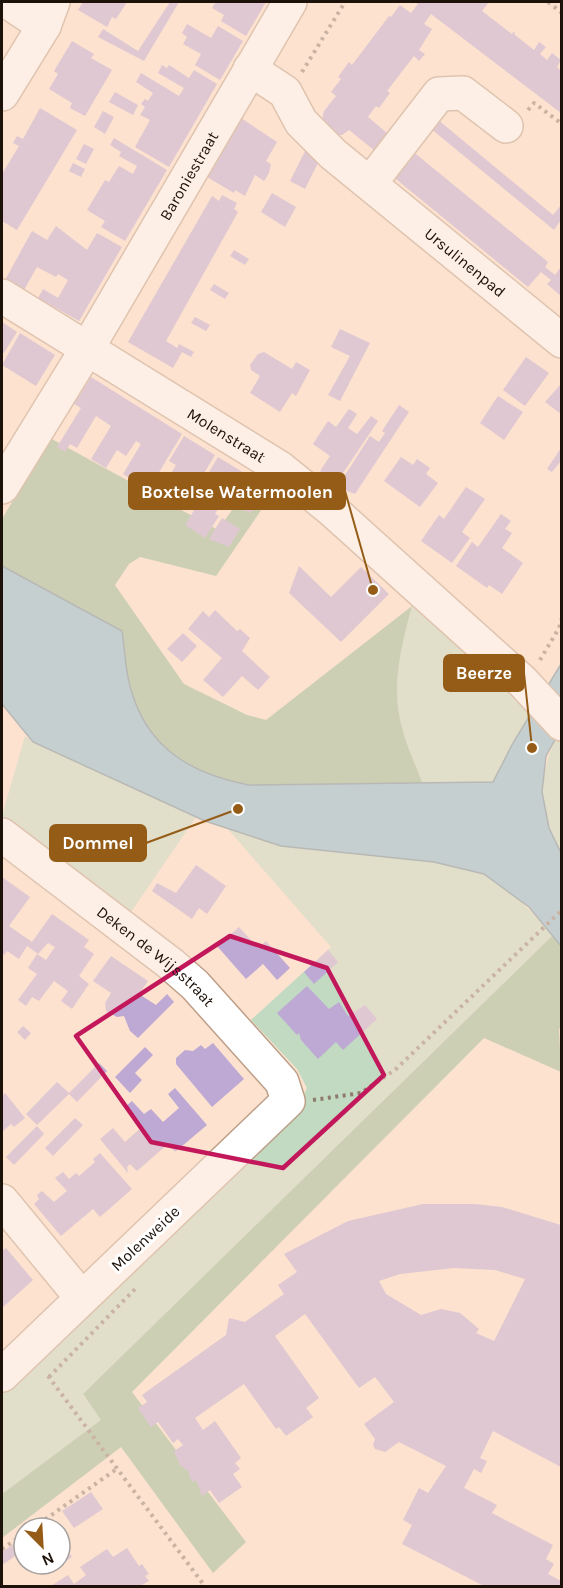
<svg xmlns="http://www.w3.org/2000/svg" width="563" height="1588" font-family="Karla,sans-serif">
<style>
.green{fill:#c2d9c2}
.forest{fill:#94b894}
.water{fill:#85b9d0;stroke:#668795;stroke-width:1.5}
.building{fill:#bda9d4;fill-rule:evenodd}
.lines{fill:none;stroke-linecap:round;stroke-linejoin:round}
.minor-casing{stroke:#bd9f88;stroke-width:36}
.path{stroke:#8e7b6d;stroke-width:4;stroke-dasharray:3 4.5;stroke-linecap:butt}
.minor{stroke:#fff;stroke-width:33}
.marked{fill:none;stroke:#c2185b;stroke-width:4.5;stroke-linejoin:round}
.labels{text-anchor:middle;stroke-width:6;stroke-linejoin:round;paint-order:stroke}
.street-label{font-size:16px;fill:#1d120a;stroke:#fff}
.leader{fill:none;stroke:#955c17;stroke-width:2}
.callout-dot{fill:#955c17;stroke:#fff;stroke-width:2}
.callout{fill:#955c17;stroke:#955c17;stroke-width:2}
.callout-label{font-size:18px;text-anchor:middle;font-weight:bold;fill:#fff}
</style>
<rect width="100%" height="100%" fill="#fce2cf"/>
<path class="green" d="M412,606L532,711L501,764L494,782L423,784C416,766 408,749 403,731C390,689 401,647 412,606Z
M558,734L562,737L561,853C537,816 538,772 558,734Z
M25,736L33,742L196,817L131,912L2,816Z
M227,828L281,846L434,862L484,874L516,896L553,935L83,1395L102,1420L2,1494V1391L299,1105L307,1088L297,1069L251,1020L331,947Z"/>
<path class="forest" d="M50,438L218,530L259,471L277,487L216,576L140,557L129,564L115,585L184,684L247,715L266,720L412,606C401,647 390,689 403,731C408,749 416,766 423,784C363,785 273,794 217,779C191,772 160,746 145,724C127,697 126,661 122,631L2,566V519Z
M553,935L561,946L562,1027L559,1029L561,1072L484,1038L132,1392L246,1542L213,1573L121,1447L2,1538V1494L101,1420L83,1394Z"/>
<path class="water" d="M2,566L122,631C125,650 125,671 131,690C148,749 192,774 249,785L493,782L513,743L561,664V729L546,756L542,792L549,828L561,853V946L529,907L484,874L434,862L281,846L205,821L33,742L2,704Z"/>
<path class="building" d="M83,2H127L116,19L112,17L107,27L78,10Z
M170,2H179L144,61L98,37L103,29L138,51Z
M216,2H266L246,36L221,21L224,15L212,8Z
M414,2H489L482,11L512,34L514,31L515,35L534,50L539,42L546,47L540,54L547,60L552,53L561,60L557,67L561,71V113L431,14L424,24L432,29L419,50L425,54L419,61L414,56L387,91L390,93L379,108L376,106L368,117L393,138L380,155L349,130L342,135H332L322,120L324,111L336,96L331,92L341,79L338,77L349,62L352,65L389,16L391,17L400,5L411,13L418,4Z
M187,24L211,38L218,26L243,41L220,80L195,65L201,54L183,44L187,37L182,33Z
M72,41L94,54L91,58L112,70L85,116L70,108L72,103L49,89L58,74L54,71Z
M162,65L167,68L169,65L189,78L194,70L217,84L169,167L135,147L150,120L140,115L145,107L141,104L145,99L148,101L153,93L136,82L141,73L179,96L184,88L158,73Z
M115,92L138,105L133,115L109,102Z
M40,108L77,130L17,230L2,221V174L19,146L13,143L17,136L23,139Z
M103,111L114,117L105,134L94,127Z
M241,118L277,142L266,161L271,164L269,173L264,181L255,175L245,196L235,190L234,193L207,177Z
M437,119L553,215L561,205V220L554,230L430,128Z
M114,138L167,170L125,241L101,227L105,221L87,210L105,180L109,182L119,166L133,174L137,166L119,156L121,152L110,145Z
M84,144L94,149L86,164L76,159Z
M411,150L548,262L545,267L555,275L561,267V296L547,284L551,280L541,272L528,287L391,175Z
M305,151L320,159L305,189L290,181Z
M73,163L85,169L81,177L69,171Z
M272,193L296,207L285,227L261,212Z
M222,195L237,203L234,209L238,212L166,341L177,348L179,344L194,352L191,357L182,352L173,368L128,342L212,196L219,201Z
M56,226L87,250L97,233L122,247L79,321L38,298L43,289L58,298L68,280L58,274L56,277L37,267L24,290L5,280L32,231L47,240Z
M234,250L249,259L245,265L230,256Z
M214,284L229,293L225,299L210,290Z
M195,317L210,325L206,331L191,323Z
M2,322L17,332L4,353L2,352Z
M340,329L370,343L340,401L328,395L350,356L331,347Z
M20,333L55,355L36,386L2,365Z
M264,352L292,369L296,362L310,370L296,396L292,393L280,412L250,393L260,376L251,370L250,365L258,354Z
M526,357L549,373L525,406L503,390Z
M91,377L182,434L155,479L146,473L139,484L123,474L141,444L136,441L126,456L117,450L106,468L91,459L111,426L96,416L77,448L70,444L65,452L57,447L81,408L74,404Z
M561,384V414L545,402Z
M498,396L523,412L504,440L480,423Z
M399,405L409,412L355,494L345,490L339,483L349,469L370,436L379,442L385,433L382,431Z
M349,409L357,414L348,428L357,434L371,416L378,421L337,482L320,471L330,456L313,444L328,421L336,427Z
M184,436L215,455L200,480L193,475L178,497L163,487L176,465L169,461Z
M561,448V461L552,472L547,469Z
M218,457L249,476L234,501L226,496L215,514L219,516L205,538L185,525L209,486L203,482Z
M401,457L413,465L417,459L430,468L426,474L438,483L420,507L384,481Z
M466,487L485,499L462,532L470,538L452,563L421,541L439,515L444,519Z
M252,490L261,496L250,513L241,508Z
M501,514L511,521L505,529L512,533L502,548L523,563L502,594L489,585L487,588L456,566L472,542L478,547Z
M222,518L240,529L229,547L209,539Z
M299,566L331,597L361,567L389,594L341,642L289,593Z
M215,610L237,631L240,629L250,638L242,651L270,677L258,690L242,676L223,697L203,680L222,658L188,629L203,611L209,617Z
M183,633L197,646L182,662L167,649Z
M196,865L226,886L207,914L199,908L192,919L152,891L157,883L176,893Z
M2,877L30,897L9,926L32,942L52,914L89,940L84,947L94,954L79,976L89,984L72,1009L61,1001L68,991L54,981L39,1001L32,997L26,1006L18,1000L37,974L28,968L37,954L46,960L55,947L48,943L38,954L27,946L19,959L7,951L4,955L2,953Z
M239,927L258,948L266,941L290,968L277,980L263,964L246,979L217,946Z
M328,950L338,962L314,984L304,972Z
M111,956L148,981L139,994L156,1005L167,994L174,1002L138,1038L130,1031L124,1016L117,1017L106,1011L105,1003L111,993L93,981Z
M307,986L329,1009L339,1002L348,1016L365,1005L377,1019L343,1050L336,1042L318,1059L301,1040L299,1033L297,1035L277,1013Z
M23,1026L31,1033L25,1040L17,1032Z
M213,1043L244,1079L212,1107L176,1064V1058L185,1050L193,1051L201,1045L205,1049Z
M145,1047L153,1055L135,1073L142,1080L130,1093L115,1077Z
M99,1063L107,1071L77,1102L69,1094L37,1125L26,1114L57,1082L69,1093Z
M175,1088L207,1125L175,1152L168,1144L137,1171L130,1164L127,1167L128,1173L100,1139L113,1128L125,1142L142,1127L125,1107L132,1101L144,1114L151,1109L163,1122L179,1108L168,1094Z
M5,1093L25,1118L14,1127L11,1124L2,1132V1096Z
M75,1118L83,1125L53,1156L45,1148Z
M37,1126L44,1134L14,1165L6,1157Z
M100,1153L132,1189L100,1217L93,1209L61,1236L34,1204L39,1199L37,1195L42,1191L54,1202L67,1191L55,1178L63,1172L69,1179L76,1173L79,1176L95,1162L93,1159Z
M423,1204H475L502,1207L561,1225V1467L493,1431L480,1458L487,1461L481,1473L474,1469L464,1488L497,1505L492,1513L553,1545L546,1559L554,1564L548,1574L561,1581V1586H484L402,1544L412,1525L403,1520L419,1488L428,1493L446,1466L399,1442L385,1452L375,1449L373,1445L375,1439L364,1424L394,1402L375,1377L359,1388L305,1314L275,1336L319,1398L306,1408L313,1417L286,1436L279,1427L276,1429L244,1384L195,1418L203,1430L215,1421L241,1458L235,1463L240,1469L233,1474L242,1487L219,1503L210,1490L202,1496L198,1484L195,1480L192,1482L188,1471L180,1465L174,1451L183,1445L178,1439L173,1443L158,1422L151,1427L138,1408L147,1402L142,1395L226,1335L229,1318L245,1322L284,1294L278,1285L297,1272L284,1254L348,1221ZM454,1268L495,1270L525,1279L494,1341L476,1333L479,1329L460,1313L441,1309L421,1315L386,1294L379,1281L400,1274Z
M6,1248L33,1280L2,1308V1251Z
M91,1492L103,1509L74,1528L62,1511Z
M24,1537V1550L2,1565V1552Z
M60,1539L72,1557L60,1565Z
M127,1548L139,1566L142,1564L149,1574L145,1576L149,1581L140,1586H51L68,1575L74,1584L86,1575L80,1567L107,1549L113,1557Z"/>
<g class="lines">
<defs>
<g id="minor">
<path d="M8,2L44,26"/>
<path id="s1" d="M250,69L285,92L301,122L333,154L562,341"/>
<path d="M2,94L44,26L53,2"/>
<path d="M371,182L439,94L463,93L506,126"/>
<path id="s2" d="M2,296L280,468L332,510L522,681L562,724"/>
<path id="s3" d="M2,487L87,349L290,2"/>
<path id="s4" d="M2,835L171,964L195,985L282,1082L288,1101L2,1375"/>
<path d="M2,1201L82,1298"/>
</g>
</defs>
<use href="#minor" class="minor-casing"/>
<path class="path" d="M548,2L562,13
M302,72L345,2
M528,110L534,103L562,124
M540,660L559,628L562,618
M313,1100L361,1093L396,1069L562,910
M48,1376L204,1585L202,1586
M49,1377L135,1289
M33,1528L118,1468
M2,1549L24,1534"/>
<use href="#minor" class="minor"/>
</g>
<path d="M0 0H563V1588H0ZM230,936L327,968L384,1075L283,1168L151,1142L76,1036Z" fill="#fce2cf" fill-opacity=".55" fill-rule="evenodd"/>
<path class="marked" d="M230,936L327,968L384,1075L283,1168L151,1142L76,1036Z"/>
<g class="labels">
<g class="street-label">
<text dy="6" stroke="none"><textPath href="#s3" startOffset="363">Baroniestraat</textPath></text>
<text dy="6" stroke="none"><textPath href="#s1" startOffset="292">Ursulinenpad</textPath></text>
<text dy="6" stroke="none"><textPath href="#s2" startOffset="264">Molenstraat</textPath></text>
<text dy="6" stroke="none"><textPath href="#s4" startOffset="196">Deken de Wijsstraat</textPath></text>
<text transform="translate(145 1238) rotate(-43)" y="6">Molenweide</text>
</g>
</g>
<path class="leader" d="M373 590L345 491M532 748L524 673M238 809L146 843"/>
<g class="callout-dot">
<circle cx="373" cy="590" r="6"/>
<circle cx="532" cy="748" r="6"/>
<circle cx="238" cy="809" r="6"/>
</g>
<g class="callout">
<rect x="129" y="473" width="216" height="36" rx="6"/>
<rect x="444" y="655" width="80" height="36" rx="6"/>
<rect x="50" y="825" width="96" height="36" rx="6"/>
</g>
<g class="callout-label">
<text x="237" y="498">Boxtelse Watermoolen</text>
<text x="484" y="679">Beerze</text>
<text x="98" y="849">Dommel</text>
</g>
<rect width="563" height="1588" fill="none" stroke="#1d120a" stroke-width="6"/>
<g transform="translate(42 1546) rotate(156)"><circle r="28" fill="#ffffff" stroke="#a5a09d" stroke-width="1.5"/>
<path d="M0-4.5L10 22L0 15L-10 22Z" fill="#955c17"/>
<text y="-9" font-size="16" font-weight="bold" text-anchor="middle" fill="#1d120a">N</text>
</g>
</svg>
